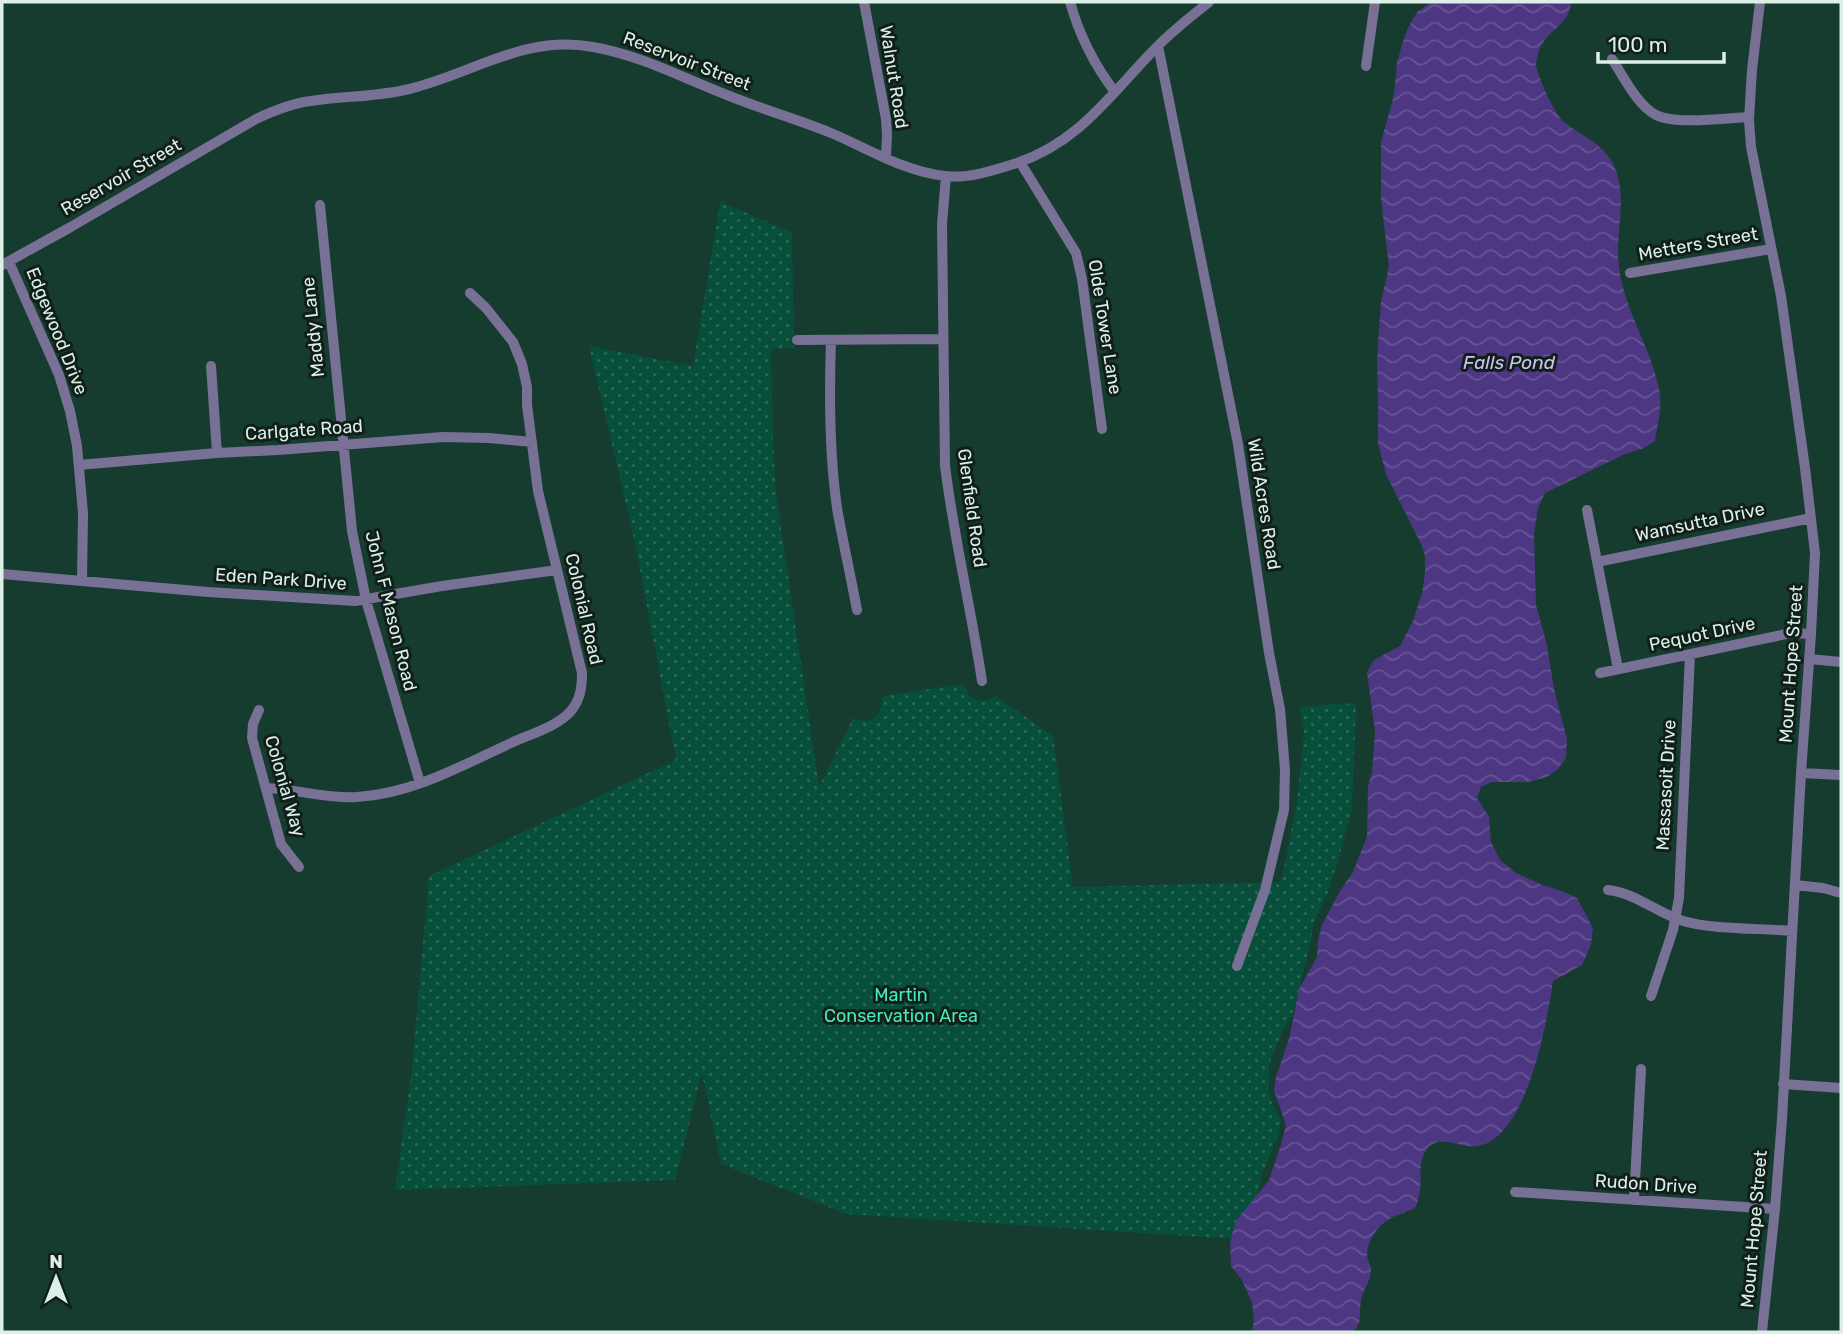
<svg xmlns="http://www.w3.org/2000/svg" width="1843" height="1334" font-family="Rubik,sans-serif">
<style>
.park{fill:url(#park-dots)}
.water{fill:url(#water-waves)}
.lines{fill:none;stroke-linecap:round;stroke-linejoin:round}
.minor{stroke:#787195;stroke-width:10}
.labels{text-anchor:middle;stroke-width:6;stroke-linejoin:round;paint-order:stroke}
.street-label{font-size:18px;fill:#dcf0e7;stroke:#101f19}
.park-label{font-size:18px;fill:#46ebba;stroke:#101f19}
.water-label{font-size:19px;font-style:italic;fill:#ccc3ef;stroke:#101f19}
</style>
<defs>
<pattern id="park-dots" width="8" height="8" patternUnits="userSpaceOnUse" patternTransform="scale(1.75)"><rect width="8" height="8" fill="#074e3b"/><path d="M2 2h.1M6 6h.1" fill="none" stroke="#2b6857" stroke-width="1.8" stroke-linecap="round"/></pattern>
<pattern id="water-waves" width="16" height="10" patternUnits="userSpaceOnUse" patternTransform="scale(1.75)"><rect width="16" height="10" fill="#4d3782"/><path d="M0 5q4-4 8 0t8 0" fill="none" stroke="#665494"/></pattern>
</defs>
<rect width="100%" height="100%" fill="#163c2f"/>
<path class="park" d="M720,202L792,232L794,348L771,349L773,441L776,493L819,787L853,718C872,726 884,715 882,696L963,684C969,700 981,705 996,696L1053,736L1073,887L1281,882L1297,802L1304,734L1300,707L1356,703L1352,810L1330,888L1313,924L1311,942L1292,1016L1282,1032L1269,1065V1092L1272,1103L1281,1121L1279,1132L1262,1175L1254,1208L1250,1240L846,1214L721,1164L702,1073L675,1180L395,1190L412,1069L429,876L676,760L635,543L589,346L693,366Z"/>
<path class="water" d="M1431,2H1571C1569,30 1542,28 1537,59C1536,63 1535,65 1537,69C1539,79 1556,116 1563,121C1580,136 1599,140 1612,162C1628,190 1617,226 1618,256C1620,306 1652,346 1660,394C1662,409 1657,426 1655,441L1644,448L1625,454L1545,493L1538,508L1534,535L1536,605L1547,645L1554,689L1567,739L1566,758L1557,770L1547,777L1528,782H1492L1481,787L1477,798L1489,817L1491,842L1500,860L1516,873L1540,884L1562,891L1577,898L1593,928L1591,945L1582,965L1553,981C1547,1022 1527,1138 1478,1146C1462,1149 1439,1133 1427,1149C1417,1163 1422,1177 1420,1191C1419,1197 1417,1202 1416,1207C1408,1212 1399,1214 1391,1218C1378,1225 1368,1240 1367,1254C1367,1260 1371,1265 1371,1270C1371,1282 1362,1290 1361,1301C1358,1317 1364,1319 1353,1332H1252L1254,1320L1252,1303L1242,1280L1231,1266L1230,1243L1236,1221L1269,1180L1281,1145L1286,1125L1274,1090L1276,1077L1289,1039L1299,989L1317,957L1318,940L1322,925L1340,891L1353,872L1367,836L1368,787L1372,772L1375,732L1367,672L1374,660L1400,646L1413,621L1422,593L1425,573V556L1422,546L1386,474L1378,443V402L1377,360L1381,301L1389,267L1381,199V142L1394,95L1397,63L1401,48L1407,30L1417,12Z"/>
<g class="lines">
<path class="minor" d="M864,2L886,119L887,135L886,157
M1070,2C1079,34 1095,66 1115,92
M1760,2L1752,70L1749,120L1751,147L1781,296L1805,468L1815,553L1811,634L1801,773L1782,1119L1775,1209L1762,1332
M1158,46L1238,444L1269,653L1280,709L1285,770L1284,810L1265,890L1237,966
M1612,59C1623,76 1638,106 1656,115C1675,125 1726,118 1749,117
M1366,66L1375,2
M1020,162L1076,253L1082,279L1102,429
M946,176L942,224L945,466C954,538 971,609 982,681
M320,205L352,531L366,600L420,783
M9,262L59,375L70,411L77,446L83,513L82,580
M2,265L69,228L256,119C273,111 292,103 311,101C342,96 374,97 405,90C471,75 523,34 593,47C640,55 683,78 727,95C761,109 797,119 831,133C867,148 905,172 945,176C968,179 995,170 1017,163C1078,142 1108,98 1150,54C1168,34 1189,18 1209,2
M1630,273L1771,249
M797,340L943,339
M831,340C829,398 829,458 838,514C844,546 851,578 857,610
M211,366L217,453
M79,465L217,453L278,450L443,437L489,438L532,442
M1587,510L1618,669
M1597,562L1811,518
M2,574L208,592L355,601L442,586L557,570
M1809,659L1841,662
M1600,673L1791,633L1811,634
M259,710L253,724L252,738L281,844L299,867
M1801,773L1841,775
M266,788C296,789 327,799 357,797C412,794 463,765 513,742C531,734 556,727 570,712C580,701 582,688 582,673L538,491L527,405V387L522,364L513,342L486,308L470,293
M1795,885L1823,888L1841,893
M1608,890C1636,893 1657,913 1683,921C1715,930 1759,928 1792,931
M1651,996L1673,930L1679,898L1690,654
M1783,1084L1841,1088
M1515,1192L1775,1209
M1634,1200L1641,1069"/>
</g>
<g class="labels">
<g class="street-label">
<text transform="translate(687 61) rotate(21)" y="6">Reservoir Street</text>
<text transform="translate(894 77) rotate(81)" y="6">Walnut Road</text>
<text transform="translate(121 177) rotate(-30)" y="6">Reservoir Street</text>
<text transform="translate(1698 244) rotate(-10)" y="6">Metters Street</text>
<text transform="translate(313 327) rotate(-96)" y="6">Maddy Lane</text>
<text transform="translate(1105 327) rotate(81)" y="6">Olde Tower Lane</text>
<text transform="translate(57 331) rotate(68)" y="6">Edgewood Drive</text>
<text transform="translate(304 430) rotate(-4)" y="6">Carlgate Road</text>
<text transform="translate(1264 504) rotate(81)" y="6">Wild Acres Road</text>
<text transform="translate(972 508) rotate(82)" y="6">Glenfield Road</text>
<text transform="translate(1700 522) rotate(-12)" y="6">Wamsutta Drive</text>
<text transform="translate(281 579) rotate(4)" y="6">Eden Park Drive</text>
<text transform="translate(584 609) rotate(77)" y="6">Colonial Road</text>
<text transform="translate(391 611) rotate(76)" y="6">John F Mason Road</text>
<text transform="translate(1702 634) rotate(-12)" y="6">Pequot Drive</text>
<text transform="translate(1791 664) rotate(-86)" y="6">Mount Hope Street</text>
<text transform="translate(1666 785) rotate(-87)" y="6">Massasoit Drive</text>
<text transform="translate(285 786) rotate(74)" y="6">Colonial Way</text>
<text transform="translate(1646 1184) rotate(4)" y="6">Rudon Drive</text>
<text transform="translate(1754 1229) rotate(-85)" y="6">Mount Hope Street</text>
</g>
<g class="park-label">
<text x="901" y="1001">Martin<tspan x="901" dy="21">Conservation Area</tspan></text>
</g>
<g class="water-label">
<text x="1509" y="369">Falls Pond</text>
</g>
</g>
<rect width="1843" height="1334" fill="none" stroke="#dcf0e7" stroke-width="7"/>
<g transform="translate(56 1278)" stroke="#101f19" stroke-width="5" paint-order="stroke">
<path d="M0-5L12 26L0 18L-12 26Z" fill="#dcf0e7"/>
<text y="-10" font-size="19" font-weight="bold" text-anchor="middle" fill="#dcf0e7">N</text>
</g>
<path d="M1598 52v10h126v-10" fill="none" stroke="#dcf0e7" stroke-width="3.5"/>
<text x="1608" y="52" font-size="21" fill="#dcf0e7" stroke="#101f19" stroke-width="5" paint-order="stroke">100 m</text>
</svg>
